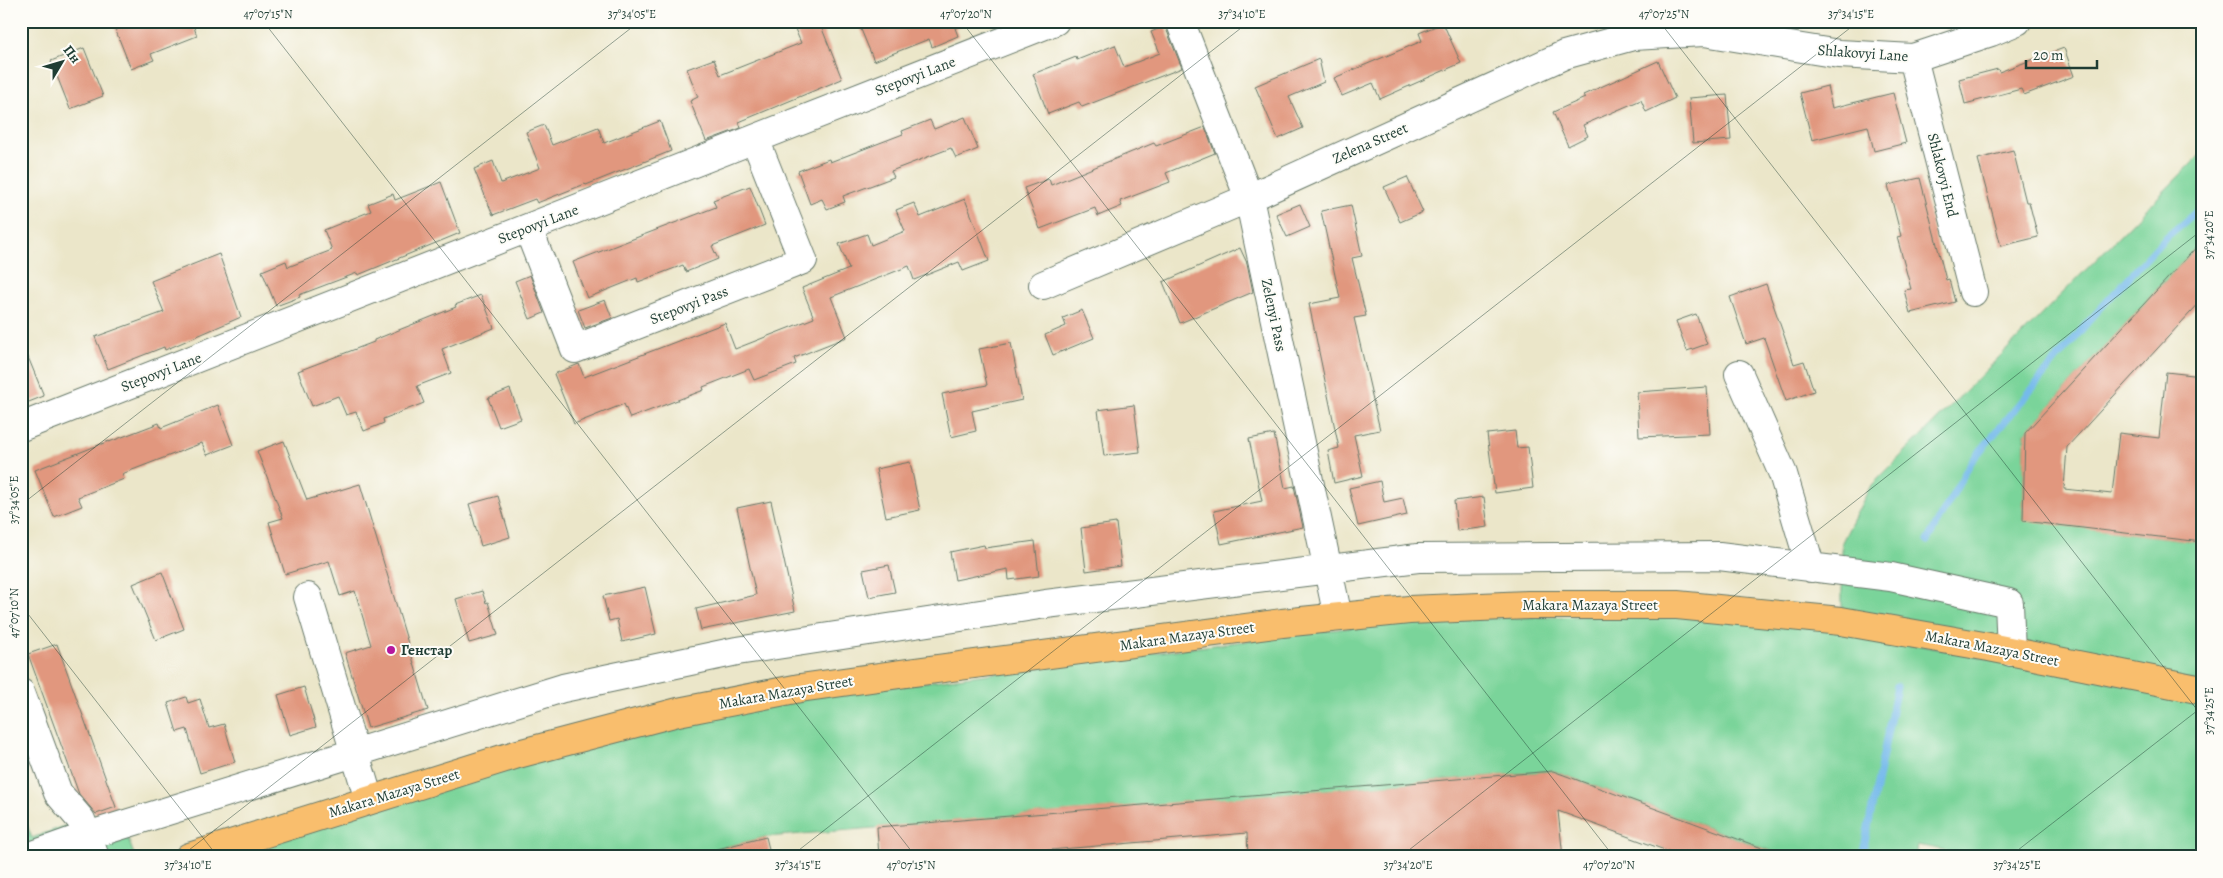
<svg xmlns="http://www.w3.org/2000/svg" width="2223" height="878" font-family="Alegreya,serif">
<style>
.green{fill:#7ad49a;stroke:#4c8867}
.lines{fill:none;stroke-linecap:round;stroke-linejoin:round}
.stream{stroke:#75baeb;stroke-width:7}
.building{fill:#e1977e}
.minor-casing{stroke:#667868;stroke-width:30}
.major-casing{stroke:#667868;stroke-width:30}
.minor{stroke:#fff;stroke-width:28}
.major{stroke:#f9be6d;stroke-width:28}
.ticks{fill:none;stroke:#1f3d34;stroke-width:1;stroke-opacity:0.45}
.poi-dot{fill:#b5179e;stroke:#fdfcf7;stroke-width:2}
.labels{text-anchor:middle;stroke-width:4;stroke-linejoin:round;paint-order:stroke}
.street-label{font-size:15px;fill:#1f3d34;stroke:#fdfcf7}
.poi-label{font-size:15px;font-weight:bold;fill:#1f3d34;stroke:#fdfcf7;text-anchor:start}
.neatline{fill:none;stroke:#1f3d34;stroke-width:2}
.ticks-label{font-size:12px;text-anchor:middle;fill:#1f3d34}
</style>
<rect width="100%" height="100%" fill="#fdfcf7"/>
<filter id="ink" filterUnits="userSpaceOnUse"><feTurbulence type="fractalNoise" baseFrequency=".02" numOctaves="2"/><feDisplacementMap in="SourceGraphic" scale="10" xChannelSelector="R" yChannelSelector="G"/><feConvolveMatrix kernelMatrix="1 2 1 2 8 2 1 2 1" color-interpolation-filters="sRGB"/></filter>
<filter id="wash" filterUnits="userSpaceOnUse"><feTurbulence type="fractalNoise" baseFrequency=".0096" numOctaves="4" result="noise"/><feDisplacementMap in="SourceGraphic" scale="20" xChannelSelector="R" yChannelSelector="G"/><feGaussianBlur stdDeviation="1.12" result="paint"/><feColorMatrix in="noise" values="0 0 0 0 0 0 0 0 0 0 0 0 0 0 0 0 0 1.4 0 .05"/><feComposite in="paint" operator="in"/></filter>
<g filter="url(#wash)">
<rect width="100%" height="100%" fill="#ebe6c9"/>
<path class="green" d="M2202,153V241L2025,433L2023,520L2202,542V683L1842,614V542L1870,487Z
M1676,614L1840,630L2202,700V857H1981L1917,845L1915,857H1787L1553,771L766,837L685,857H221L520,763L680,721L800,698L1410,620Z
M116,807L135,857H21V810L32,838Z"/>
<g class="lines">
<path class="stream" d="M1927,541L1971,462L2088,322L2164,239L2202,207
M1862,857L1897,686"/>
</g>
<g id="blocks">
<path class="building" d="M112,21H192L197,36L151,54L154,60L131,69Z
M815,21H819L842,79L739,122L741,128L706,141L690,101L698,97L687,69L714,59L720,75L801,43L795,29Z
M874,21H971V22L955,28L958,36L932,47L929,39L874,61L860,27Z
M1443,23L1461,63L1380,99L1373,83L1342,96L1334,78L1422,41L1419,33Z
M1165,26L1182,68L1082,107L1079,102L1048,114L1033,74L1076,57L1077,60L1115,45L1124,67L1160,53L1151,32Z
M84,48L103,96L70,109L51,61Z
M2064,48L2074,76L2024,95L2021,89L1965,104L1959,79L1998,69L1999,72Z
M1319,59L1324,82L1289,97L1303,128L1278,139L1255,86Z
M1658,61L1675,98L1646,112L1641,100L1583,125L1588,136L1568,146L1553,112L1585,98L1583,95Z
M1827,86L1832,108L1893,93L1906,143L1874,151L1868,126L1812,140L1800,93Z
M1727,95L1731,140L1693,143L1689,98Z
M965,117L978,149L956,158L951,148L891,171L894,177L843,196L845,202L827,209L822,199L810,204L798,171L829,159L830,162L903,134L902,131L930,120L934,129Z
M660,121L671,151L586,185L585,184L537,203L535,199L493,215L474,169L493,161L501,183L540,168L526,132L544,125L552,145L598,127L604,143Z
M1205,127L1215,153L1166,173L1170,182L1120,201L1122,206L1098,216L1095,208L1040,229L1024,188L1049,179L1051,185L1154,143L1156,146Z
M2013,150L2026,202H2029L2038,237L2001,246L1978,159Z
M1407,177L1423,212L1400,222L1384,187Z
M1920,178L1946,280L1949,279L1955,302L1910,313L1904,290L1911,289L1897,237L1901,236L1888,185Z
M441,182L460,233L358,275L357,273L299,295L300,297L276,306L262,271L286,261L288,267L332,250L324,230L371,211L368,204L393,194L395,200Z
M750,186L765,225L712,246L718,259L686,272L683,265L638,282L637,278L587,298L573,262L716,207L713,200Z
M965,199L989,261L963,271L959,262L914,280L909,266L831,297L847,337L794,358L796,364L754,380L749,369L703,387L704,390L630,418L624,404L574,424L554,374L579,364L584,377L725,323L735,349L814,318L802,288L849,269L839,244L867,234L871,245L905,231L896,210L914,203L920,217Z
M1300,204L1310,227L1287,237L1276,214Z
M1351,205L1362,256L1352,258L1366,316L1354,318L1380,430L1354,435L1363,476L1334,483L1328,451L1339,448L1309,304L1340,298L1321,211Z
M2202,241V300L2067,447L2064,489L2112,494L2119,433L2159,438L2166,372L2202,376V542L2023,521L2025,433Z
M1240,248L1247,263L1253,292L1180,323L1163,282Z
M219,254L241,317L165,350L164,347L108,369L95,337L164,312L151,281Z
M530,275L544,313L530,319L515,281Z
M1766,284L1794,364L1804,361L1814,391L1786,401L1764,338L1746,344L1730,297Z
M481,295L494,328L442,349L451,373L417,386L424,403L383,419L384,423L364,431L356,412L346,415L338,396L312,406L298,371L374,342V340L456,307L455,305Z
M605,300L612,318L585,328L578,310Z
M1082,310L1094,338L1053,355L1045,335L1066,326L1063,318Z
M1696,314L1707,344L1687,351L1676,321Z
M21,340L44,396L21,405Z
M1011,343L1022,400L972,411L976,431L951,437L942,394L987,385L979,349Z
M1707,387L1710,434L1639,437L1637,392Z
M510,389L521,419L499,427L488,398Z
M218,405L233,445L207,455L202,443L122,474L124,479L78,497L82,506L54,517L35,470L109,441V442L159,423L161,428Z
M1134,405L1140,452L1104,456L1098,410Z
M1515,431L1517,448L1528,447L1533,488L1495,493L1487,434Z
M1274,434L1285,488L1294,486L1303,527L1221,544L1214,511L1262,501L1249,439Z
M284,441L307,500L360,484L428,710L368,728L345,653L371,645L355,591L340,596L329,561L285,574L269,522L283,518L257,451Z
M910,462L920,510L886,517L876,469Z
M1380,481L1384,502L1403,498L1407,515L1358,526L1349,488Z
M498,496L510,537L481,546L469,504Z
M1484,497L1488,527L1457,531L1454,501Z
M771,501L795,611L701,630L696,609L756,595L737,508Z
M1116,523L1121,566L1086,571L1081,528Z
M1035,541L1039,576L1009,580L1008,569L955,580L950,552L984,545L985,548Z
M889,565L895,592L869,597L863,570Z
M162,572L184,629L156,640L133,584Z
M645,587L656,634L622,642L617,619L609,621L603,596Z
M482,591L486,603L488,602L498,635L469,643L456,599Z
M57,644L116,807L96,814L79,794L28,654Z
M304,687L316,727L290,735L278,695Z
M186,697L188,703L200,699L209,728L224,724L235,762L200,773L187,729L177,732L168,703Z
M1553,771L1781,855V857H1684L1558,811L1563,857H1248L1247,833L970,857H879L877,827Z
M766,837L771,857H714L713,850Z"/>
</g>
</g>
<g filter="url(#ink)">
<use href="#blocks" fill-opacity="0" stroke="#667868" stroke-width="1"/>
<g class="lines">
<defs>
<path id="minor" d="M1180,21L1249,198L1338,617
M1913,58L1973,292
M528,228L575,349L803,260L755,139
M1043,285L1249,198L1564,55L1633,36L1704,32L1839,54L1913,58L1991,32L2017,21
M1739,374L1783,474L1811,568
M21,427L1055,21
M308,597L369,800
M21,693L58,793L81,820L95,857
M28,857L87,836L563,688L737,651L1046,604L1418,558L1719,556L1891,577L2009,603L2011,652"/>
<path id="major" d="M189,857L518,754L678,712L800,688L907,673L1282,623L1409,610L1528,605H1677L1841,621L1989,647L2202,690"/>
</defs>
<use href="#minor" class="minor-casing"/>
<use href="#major" class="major-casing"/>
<use href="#minor" class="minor"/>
<use href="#major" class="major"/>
</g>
</g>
<path class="ticks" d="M263,21L916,857M961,21L1614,857M1659,21L2202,716M21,28L30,21M21,505L640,21M21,605L218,857M180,857L1250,21M790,857L1859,21M1400,857L2202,230M2009,857L2202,707"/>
<circle class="poi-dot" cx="391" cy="650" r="5"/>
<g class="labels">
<g class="street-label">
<text transform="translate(1863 53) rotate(4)" y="5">Shlakovyi Lane</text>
<text transform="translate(915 76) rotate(-21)" y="5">Stepovyi Lane</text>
<text transform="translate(1370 143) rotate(-24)" y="5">Zelena Street</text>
<text transform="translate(1943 175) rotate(76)" y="5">Shlakovyi End</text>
<text transform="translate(538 224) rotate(-21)" y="5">Stepovyi Lane</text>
<text transform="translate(689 305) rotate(-21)" y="5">Stepovyi Pass</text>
<text transform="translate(1274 315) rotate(78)" y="5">Zelenyi Pass</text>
<text transform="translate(161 372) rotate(-21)" y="5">Stepovyi Lane</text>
<text x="1590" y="610">Makara Mazaya Street</text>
<text transform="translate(1187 636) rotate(-8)" y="5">Makara Mazaya Street</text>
<text transform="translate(1992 648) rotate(11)" y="5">Makara Mazaya Street</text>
<text transform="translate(786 692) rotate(-10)" y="5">Makara Mazaya Street</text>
<text transform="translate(394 793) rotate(-17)" y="5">Makara Mazaya Street</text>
</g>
<g class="poi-label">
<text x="401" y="655">Генстар</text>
</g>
</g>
<rect width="2223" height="878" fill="none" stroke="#fdfcf7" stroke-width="55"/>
<g transform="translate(62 62) rotate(52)" stroke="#fdfcf7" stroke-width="4" paint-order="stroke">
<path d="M0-4L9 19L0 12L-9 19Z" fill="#1f3d34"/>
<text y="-8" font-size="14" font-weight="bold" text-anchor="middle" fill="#1f3d34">Пн</text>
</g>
<path d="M2026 60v8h71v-8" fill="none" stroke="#1f3d34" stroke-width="2.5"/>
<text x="2033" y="60" font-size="15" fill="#1f3d34" stroke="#fdfcf7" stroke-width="4" paint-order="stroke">20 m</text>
<rect x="28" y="28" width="2168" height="822" class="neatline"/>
<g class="ticks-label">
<text x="268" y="18">47°07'15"N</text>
<text x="632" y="18">37°34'05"E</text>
<text x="966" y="18">47°07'20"N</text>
<text x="1242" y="18">37°34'10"E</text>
<text x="1664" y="18">47°07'25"N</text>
<text x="1851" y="18">37°34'15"E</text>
<text transform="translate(2209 235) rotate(-90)" y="4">37°34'20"E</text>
<text transform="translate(14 500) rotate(-90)" y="4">37°34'05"E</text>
<text transform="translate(14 613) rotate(-90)" y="4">47°07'10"N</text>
<text transform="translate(2209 711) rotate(-90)" y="4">37°34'25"E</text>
<text x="188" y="869">37°34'10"E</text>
<text x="798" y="869">37°34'15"E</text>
<text x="911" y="869">47°07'15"N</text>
<text x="1408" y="869">37°34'20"E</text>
<text x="1609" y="869">47°07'20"N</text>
<text x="2017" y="869">37°34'25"E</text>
</g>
</svg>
